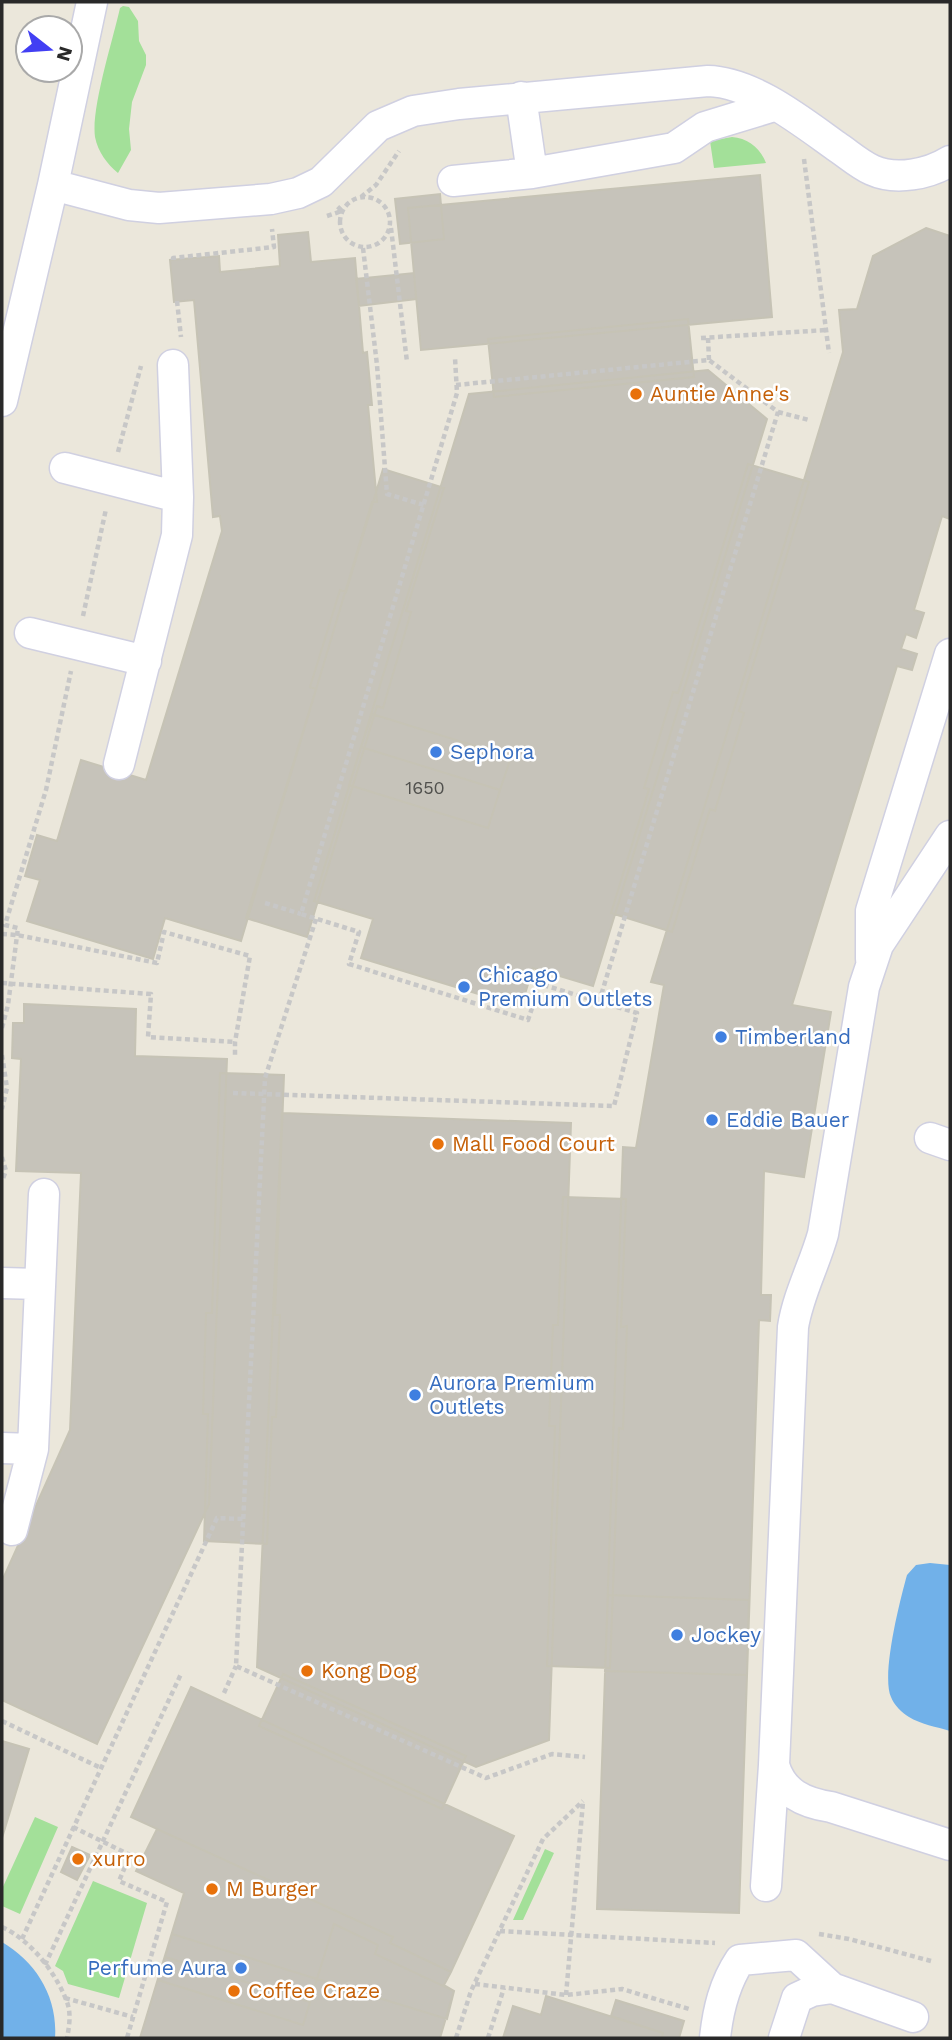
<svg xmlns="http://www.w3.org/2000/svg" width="952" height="2040" font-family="'Work Sans',sans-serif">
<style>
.green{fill:#a3e099}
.water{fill:#71b1e9}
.building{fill:#c6c3ba;stroke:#c6c3b5;stroke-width:2}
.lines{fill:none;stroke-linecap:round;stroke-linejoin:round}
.minor-casing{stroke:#d0d0e1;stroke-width:33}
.path{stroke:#c7c7c7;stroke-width:4.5;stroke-dasharray:5 3.5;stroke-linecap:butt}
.minor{stroke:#fff;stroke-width:30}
.food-dot{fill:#e8710a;stroke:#fff;stroke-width:2.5}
.shop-dot{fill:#3f7fe0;stroke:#fff;stroke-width:2.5}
.labels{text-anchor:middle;stroke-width:5;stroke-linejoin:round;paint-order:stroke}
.number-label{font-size:18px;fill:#50504d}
.food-label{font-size:21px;fill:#c56008;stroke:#fff;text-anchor:start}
.shop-label{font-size:21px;fill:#366cbe;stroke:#fff;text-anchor:start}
</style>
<rect width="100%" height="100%" fill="#ebe7db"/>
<path class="green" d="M123,6L129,7L138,21L139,41L146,55V65L132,102L129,129L131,150L118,173C107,164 98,152 95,137C91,108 113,40 120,8Z
M732,137C748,138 760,148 766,163L714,168L710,141Z
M35,1817L58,1827L20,1914L2,1906V1889Z
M545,1849L554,1853L523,1920H513Z
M93,1881L147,1903L119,1998L68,1984L63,1971L55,1966Z"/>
<path class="water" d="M930,1563L950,1565V1731C937,1727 920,1724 909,1717C902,1713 894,1705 891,1697C881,1675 900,1600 907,1575L916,1565Z
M2,1942C36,1962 58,1997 55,2038H2Z"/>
<path class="building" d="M760,175L772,317L421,350L408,208Z
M440,194L444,239L400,244L395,199Z
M926,228L950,236V519L942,516L914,610L924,613L916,638L906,634L901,649L917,654L912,670L897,666L792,1005L831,1012L804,1177L764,1171L761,1295H771L770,1321L759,1320L739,1913L597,1909L623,1147L636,1148L650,1067L664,985L651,982L843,352L839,310L857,309L873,256Z
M308,232L311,262L355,258L363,353L367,352L372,405H368L377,502H372L241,941L165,918L153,959L27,921L40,880L25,876L37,835L57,841L81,760L146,780L222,531L220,516L213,517L194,300L174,302L170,260L219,256L220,272L280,266L278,235Z
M414,273L416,299L359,306L356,279Z
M688,319L694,377L494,397L488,339Z
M708,370L767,419L593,986L533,968L521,1007L361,958L373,919L314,901L469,394Z
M748,464L809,482L739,711L744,713L715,811L710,809L672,932L611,913L649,789L644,788L673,692L678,693Z
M383,469L444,488L406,611L411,612L383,708L377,706L307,937L246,918L316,689L310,687L340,590L346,592Z
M372,714L511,757L500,790L361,747Z
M361,747L500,790L488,828L349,785Z
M24,1004L136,1009L135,1056L227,1059L209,1504L97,1744L2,1700V1581L70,1430L81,1173L16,1171L21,1059L12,1058L13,1023H24Z
M220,1073L284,1075L275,1315H280L276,1417H272L267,1544L204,1541L208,1414H203L206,1313H212Z
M282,1113L571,1123L549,1740L476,1767L257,1667Z
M563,1197L626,1199L621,1327L627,1326L623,1429L619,1428L610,1668L547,1666L555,1426H549L553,1325H558Z
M608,1595L749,1600L747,1675L605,1671Z
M283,1674L466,1756L442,1809L259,1726Z
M191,1687L514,1836L451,1972L390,1943L393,1937L131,1817Z
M2,1741L29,1749L2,1838Z
M157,1829L393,1937L390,1943L451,1972L444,1985L454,1991L440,2038H140L184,1893L136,1871Z
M72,1847L90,1855L77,1880L61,1872Z
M334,1924L378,1945L375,1954L454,1991L447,2019L317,1979Z
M172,1934L317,1979L310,2002L165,1957Z
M165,1957L310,2002L303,2025L158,1980Z
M546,1996L663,2033L662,2038H503L513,2006L541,2015Z
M616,2000L684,2021L679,2038H662L663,2033L611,2016Z"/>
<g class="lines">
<defs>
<path id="minor" d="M521,97L532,173
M453,181L532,173L674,148L705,127L774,106
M53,185L129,205L159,208L271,199L298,193L321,182L378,126L413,111L459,104L708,81C752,82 801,121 836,146C848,154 859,164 872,170C896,181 929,174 950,161
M2,401L53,185L92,2
M65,468L178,497
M30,633L146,661
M119,764L177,535L178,497L173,365
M950,836L878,945L864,987L823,1234C814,1266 798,1295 793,1327L774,1765C782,1793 804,1803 831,1807L950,1845
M871,959V911L950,654
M930,1138L950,1145
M2,1283L39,1284
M2,1448L33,1449
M12,1530L33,1449L44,1194
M766,1886L774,1765
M715,2038C718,2010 724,1984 740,1960L796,1955L832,1988
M784,2038L797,1998L812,1991L832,1988L913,2017"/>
</defs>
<use href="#minor" class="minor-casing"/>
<path class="path" d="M804,159L829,353
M340 222a25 25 0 1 1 50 0a25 25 0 1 1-50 0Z
M361,197L376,185L399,151
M327,216L342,211L337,206
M391,228L407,362
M363,248L377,365L387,494L424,505
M173,260V258L274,247L272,229
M177,301L181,337
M701,338L826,330
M708,338L709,360
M456,385L709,360L778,412L599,1002
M778,412L809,420
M118,452L141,366
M83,616L106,509
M265,903L301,914
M316,919L265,1078L236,1666L486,1778L552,1754L585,1757
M2,934L17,935L157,963L164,932L250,956L235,1042V1056
M2,983L151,994L148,1037L235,1042
M2,1028L8,1005L18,928L5,925L46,790L71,671
M2,1055L7,1088L2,1109
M233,1093L614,1106L637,1013L540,984L528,1020L349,964L359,932L301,914L457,393L455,358
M2,1157L6,1171L2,1181
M224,1693L236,1666
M2,1721L101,1768
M73,1827L130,1855L119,1881L167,1902L127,2038
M2,1927C31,1940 58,1975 68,2005C71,2016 69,2028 67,2038
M500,1931L715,1943
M819,1934L849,1939L931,1961
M22,1939L217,1518L243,1519
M45,1965L181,1674
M475,1984L566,1995L622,1989L689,2009
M566,1995L583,1802
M65,1998L133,2017
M456,2038L471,1991L543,1839L583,1801
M488,2038L504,1988"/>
<use href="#minor" class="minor"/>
</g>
<g class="food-dot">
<circle cx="636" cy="394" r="7"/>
<circle cx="438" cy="1144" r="7"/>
<circle cx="307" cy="1671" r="7"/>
<circle cx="78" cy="1859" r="7"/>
<circle cx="212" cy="1889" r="7"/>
<circle cx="234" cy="1991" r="7"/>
</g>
<g class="shop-dot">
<circle cx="436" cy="752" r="7"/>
<circle cx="464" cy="987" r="7"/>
<circle cx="721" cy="1037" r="7"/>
<circle cx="712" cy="1120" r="7"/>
<circle cx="415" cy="1395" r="7"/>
<circle cx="677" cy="1635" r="7"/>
<circle cx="241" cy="1968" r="7"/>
</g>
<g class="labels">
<g class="number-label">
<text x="425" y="794">1650</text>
</g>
<g class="food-label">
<text x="650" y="401">Auntie Anne's</text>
<text x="452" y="1151">Mall Food Court</text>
<text x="321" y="1678">Kong Dog</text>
<text x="92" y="1866">xurro</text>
<text x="226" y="1896">M Burger</text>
<text x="248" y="1998">Coffee Craze</text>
</g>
<g class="shop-label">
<text x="450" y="759">Sephora</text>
<text x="478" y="982">Chicago<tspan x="478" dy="24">Premium Outlets</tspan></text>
<text x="735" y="1044">Timberland</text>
<text x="726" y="1127">Eddie Bauer</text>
<text x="429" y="1390">Aurora Premium<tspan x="429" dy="24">Outlets</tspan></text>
<text x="691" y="1642">Jockey</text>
<text x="227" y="1975" text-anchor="end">Perfume Aura</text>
</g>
</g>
<rect width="952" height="2040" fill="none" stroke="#292929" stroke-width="7"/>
<g transform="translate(49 49) rotate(107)"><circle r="33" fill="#ffffff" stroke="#a9a9a9" stroke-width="2"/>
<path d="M0-5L12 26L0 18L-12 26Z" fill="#423ff3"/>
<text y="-10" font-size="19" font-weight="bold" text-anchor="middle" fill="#292929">N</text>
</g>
</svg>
